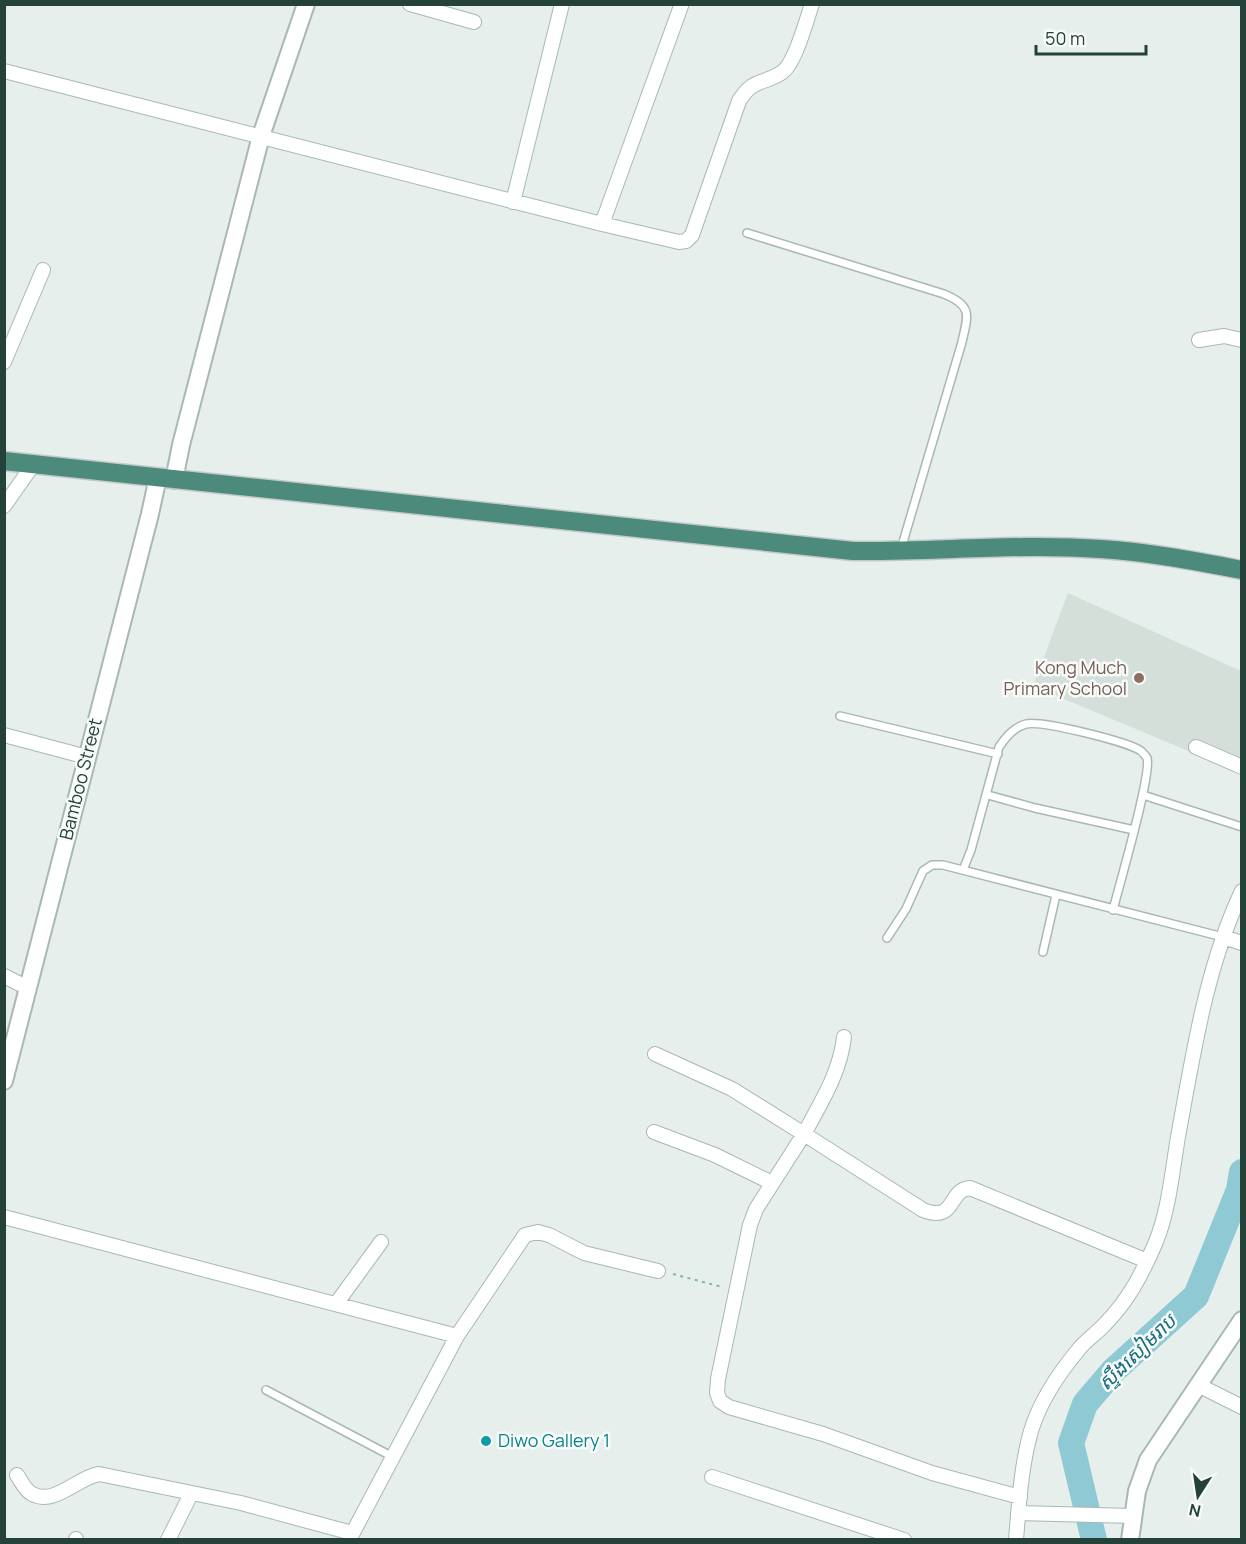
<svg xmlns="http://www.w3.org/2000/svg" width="1246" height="1544" font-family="Manrope,'Noto Sans Khmer',sans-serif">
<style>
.built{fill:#d4dfda}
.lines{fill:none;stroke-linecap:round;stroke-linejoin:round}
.river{stroke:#8ec9d4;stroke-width:26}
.service-casing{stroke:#a8b8b2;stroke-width:10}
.minor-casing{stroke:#a8b8b2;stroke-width:16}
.tertiary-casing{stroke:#a8b8b2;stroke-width:20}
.trunk-casing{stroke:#c2cac8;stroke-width:21}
.path{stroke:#86b3a5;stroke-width:2;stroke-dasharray:3 4.5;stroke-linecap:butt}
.service{stroke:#fff;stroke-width:7}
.minor{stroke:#fff;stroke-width:14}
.tertiary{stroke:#fff;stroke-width:16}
.trunk{stroke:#4c8a7c;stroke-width:18}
.education-dot{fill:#8d6e63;stroke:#f7fbf9;stroke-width:2}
.culture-dot{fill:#0f9aa8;stroke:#f7fbf9;stroke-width:2}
.labels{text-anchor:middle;stroke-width:5;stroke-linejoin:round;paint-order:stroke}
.education-label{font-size:18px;fill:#785e54;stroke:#f7fbf9;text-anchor:end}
.street-label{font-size:18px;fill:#24423a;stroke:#f7fbf9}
.culture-label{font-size:18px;fill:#0d838f;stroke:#f7fbf9;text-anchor:start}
.water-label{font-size:20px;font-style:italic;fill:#1c6f80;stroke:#f7fbf9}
</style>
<rect width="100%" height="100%" fill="#e6efeb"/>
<path class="built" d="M1068,593L1241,671V773L1033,686Z"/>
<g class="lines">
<path class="river" d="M1094,1540L1071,1443L1085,1404L1113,1371L1196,1296L1239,1190L1242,1172"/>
<defs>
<path id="service" d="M747,233L944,294C973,306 968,315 962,342L901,549
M840,716L998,754
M988,795L1035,808L1134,830
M1143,795L1242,827
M963,870L971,850L999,747C1006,737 1014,727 1026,724C1041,720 1129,742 1141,751C1143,753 1146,756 1147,758C1152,774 1119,886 1113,910
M887,938L906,909L923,871L932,865H943L1223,937
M1043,952L1056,895
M266,1390L393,1457"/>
<path id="minor" d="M410,4L474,22
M4,71L602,224L681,6
M513,202L562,4
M602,224L679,242L686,241L692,235L739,101C753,78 762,85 781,73C795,65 806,21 812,4
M1199,340L1224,336L1242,340
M4,362L43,270
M4,506L33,465
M4,735L87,757
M1196,747L1242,767
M1223,937L1242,943
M4,976L28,988
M655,1054L732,1089L804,1134C821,1102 840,1073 844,1037
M654,1132L715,1155L772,1183
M4,1217L457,1336
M336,1304L381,1242
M1198,1385L1242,1407
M17,1475C21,1481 25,1490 32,1494C55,1506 78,1477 99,1474L241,1503L352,1533
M712,1477L904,1540
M1020,1497L932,1473L823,1434L729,1407L720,1401L717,1393L718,1379L750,1225L756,1209L804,1134L923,1210C957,1223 947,1190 970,1188L1147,1261
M1018,1513L1133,1516
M76,1540V1539
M168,1540L191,1494
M349,1540L457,1336L525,1235L538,1232L549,1235L584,1253L658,1271
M1016,1540C1019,1504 1021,1466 1031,1431C1040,1401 1059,1373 1079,1349C1086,1340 1097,1333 1105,1324C1128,1301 1142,1274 1155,1244C1169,1211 1172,1172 1178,1137C1193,1055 1206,967 1242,891"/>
<path id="tertiary" d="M174,480L181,445L261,136L306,4
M4,1081L150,514L158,477
M1130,1540L1137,1491L1148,1460L1242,1320"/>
<path id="trunk" d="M4,461L853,551C936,552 1019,543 1101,549C1148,552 1195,561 1242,570"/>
</defs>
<use href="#service" class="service-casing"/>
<use href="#minor" class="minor-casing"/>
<use href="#tertiary" class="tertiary-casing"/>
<use href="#trunk" class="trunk-casing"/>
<path class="path" d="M673,1274L722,1287"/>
<use href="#service" class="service"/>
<use href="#minor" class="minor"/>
<use href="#tertiary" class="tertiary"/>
<use href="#trunk" class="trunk"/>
</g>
<circle class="education-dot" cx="1139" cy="678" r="6"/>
<circle class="culture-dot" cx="486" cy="1441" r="6"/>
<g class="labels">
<g class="education-label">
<text x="1127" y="674">Kong Much<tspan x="1127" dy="21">Primary School</tspan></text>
</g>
<g class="street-label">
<text transform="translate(81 779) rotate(-76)" y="6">Bamboo Street</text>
</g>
<g class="culture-label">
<text x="498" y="1447">Diwo Gallery 1</text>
</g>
<g class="water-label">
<text transform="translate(1137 1352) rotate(-44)" y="7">ស្ទឹងសៀមរាប</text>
</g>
</g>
<rect width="1246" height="1544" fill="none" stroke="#24423a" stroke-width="12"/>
<g transform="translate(1198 1496) rotate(192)" stroke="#f7fbf9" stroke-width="4.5" paint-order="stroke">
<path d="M0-4.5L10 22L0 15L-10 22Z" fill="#24423a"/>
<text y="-9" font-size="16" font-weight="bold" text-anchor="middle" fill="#24423a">N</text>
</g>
<path d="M1036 45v9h110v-9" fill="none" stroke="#24423a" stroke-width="3"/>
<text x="1045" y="45" font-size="18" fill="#24423a" stroke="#f7fbf9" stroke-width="4.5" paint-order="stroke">50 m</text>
</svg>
